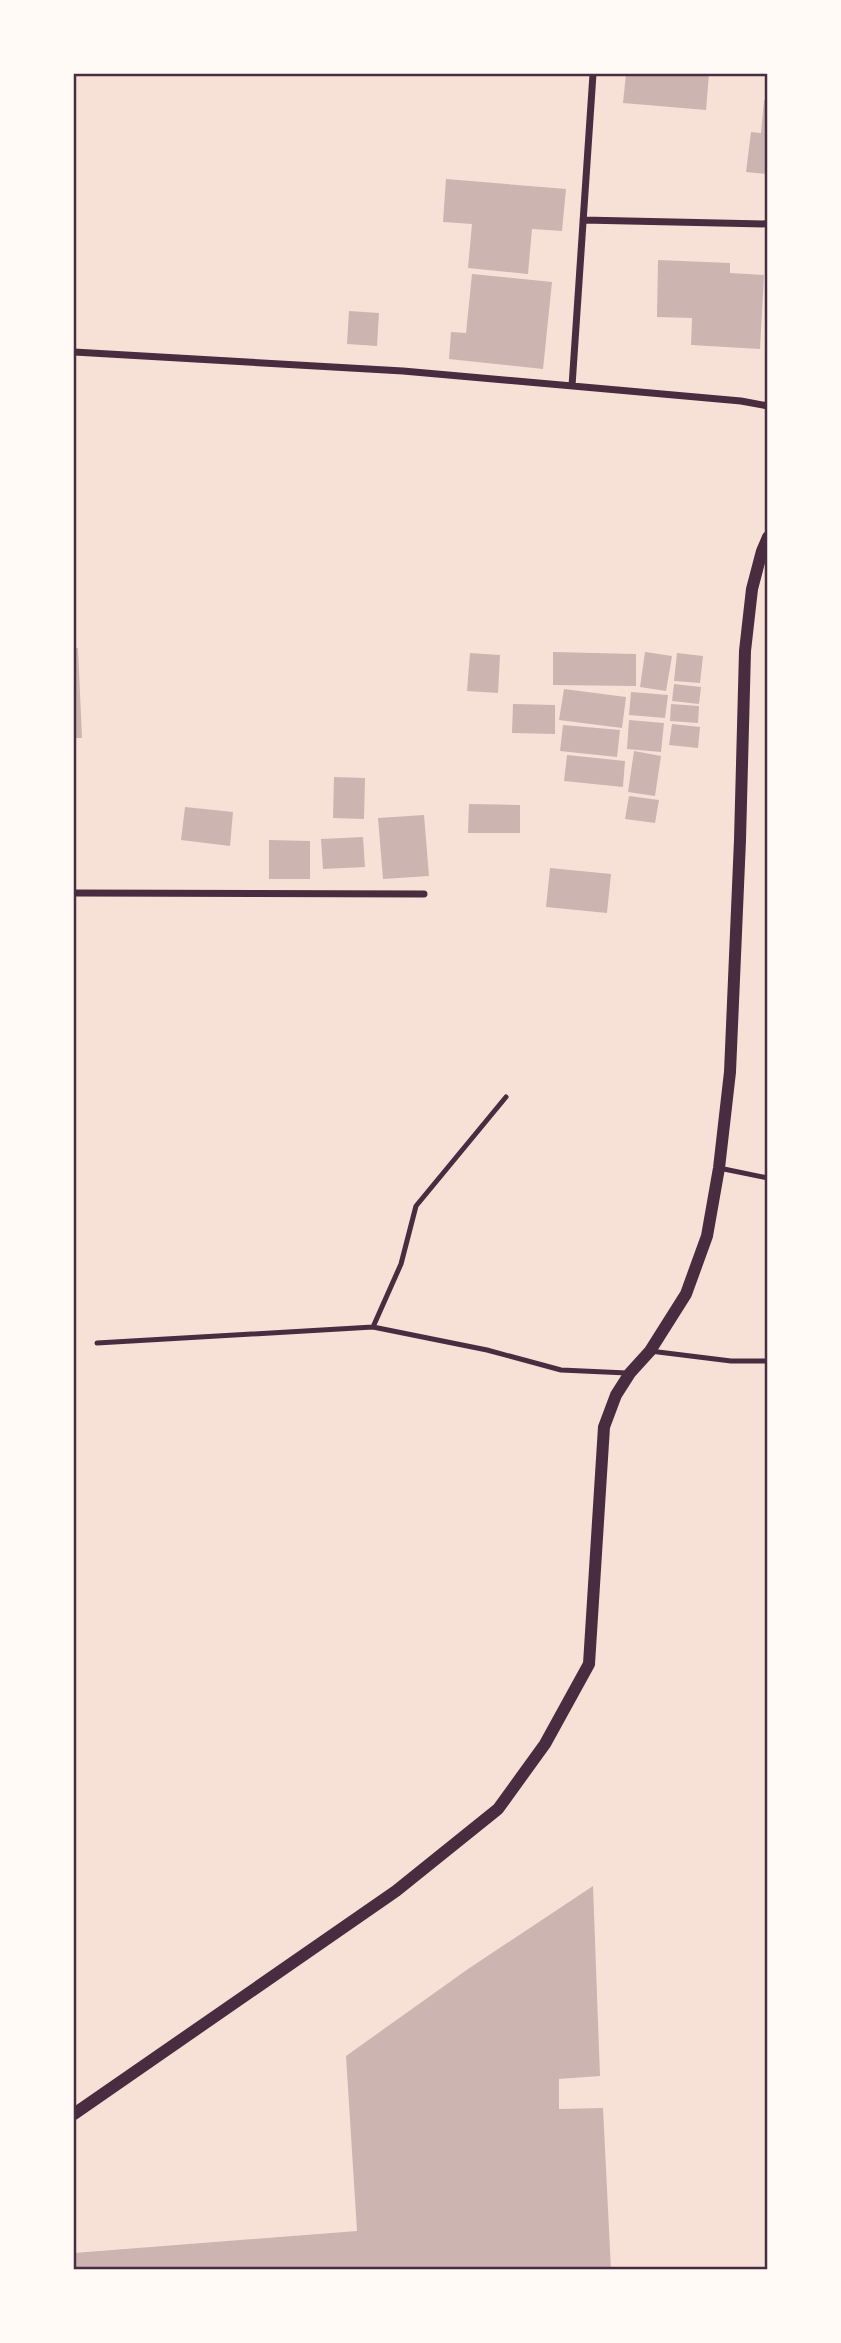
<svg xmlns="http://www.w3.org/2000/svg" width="841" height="2343" font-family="Signika,sans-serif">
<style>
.building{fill:#ccb4b1}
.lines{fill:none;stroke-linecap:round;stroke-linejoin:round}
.service{stroke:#4a2c40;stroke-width:5}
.minor{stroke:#4a2c40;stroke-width:7}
.tertiary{stroke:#4a2c40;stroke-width:12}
.neatline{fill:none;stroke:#4a2c40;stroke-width:2.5}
</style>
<rect width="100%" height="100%" fill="#f7e1d7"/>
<path class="building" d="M626,74H709L706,110L623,103Z
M764,100H768V174L746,172L751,132L761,133Z
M446,179L566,189L562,231L532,229L528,274L468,268L472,224L443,222Z
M658,260L730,263V273L764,275L760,349L691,345L692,318L657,317Z
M472,274L552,282L543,369L449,359L451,332L466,333Z
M349,311L379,313L377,346L347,344Z
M74,648H78L82,738H74Z
M553,652L636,654V686L553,685Z
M645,652L672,656L666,691L640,687Z
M470,653L500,655L498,693L467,691Z
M677,653L703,656L700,683L674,681Z
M674,684L701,687L699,704L672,701Z
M564,689L626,697L622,728L559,720Z
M631,692L668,695L665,718L629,715Z
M513,704L555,705V734L512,733Z
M671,704L699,706L698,723L670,721Z
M629,720L664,723L661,752L627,749Z
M672,724L700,727L698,748L669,745Z
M563,725L620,730L617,757L560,751Z
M634,751L661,756L655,796L628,792Z
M567,755L625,761L623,787L564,781Z
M334,777L365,778L364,819L333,818Z
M629,796L659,800L655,823L625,819Z
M469,804L520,805V833H468Z
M185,807L233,812L230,846L181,840Z
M424,815L429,876L383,879L378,818Z
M363,837L365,867L323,869L321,839Z
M269,840L310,841V879H269Z
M550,868L611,874L607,913L546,907Z
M593,1886L600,2076L559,2079V2109L603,2108L611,2270H74V2253L357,2231L346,2056L468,1969Z"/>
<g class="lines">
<path class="service" d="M719,1168L768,1178
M373,1327L401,1264L416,1206L506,1097
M97,1343L373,1327L487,1350L561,1370L627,1373
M650,1351L731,1361H768"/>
<path class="minor" d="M583,220L768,224
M74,352L403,371L741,401L768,406
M572,386L593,74
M74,893L424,894"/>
<path class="tertiary" d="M74,2114L396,1891L498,1809L545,1744L589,1664L604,1427L616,1395L630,1373L650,1351L686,1294L707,1236L719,1168L730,1072L740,840L745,651L752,589L762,551L768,537"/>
</g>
<rect width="841" height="2343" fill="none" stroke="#fffaf5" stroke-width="150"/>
<rect x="75" y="75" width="691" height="2193" class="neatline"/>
</svg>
